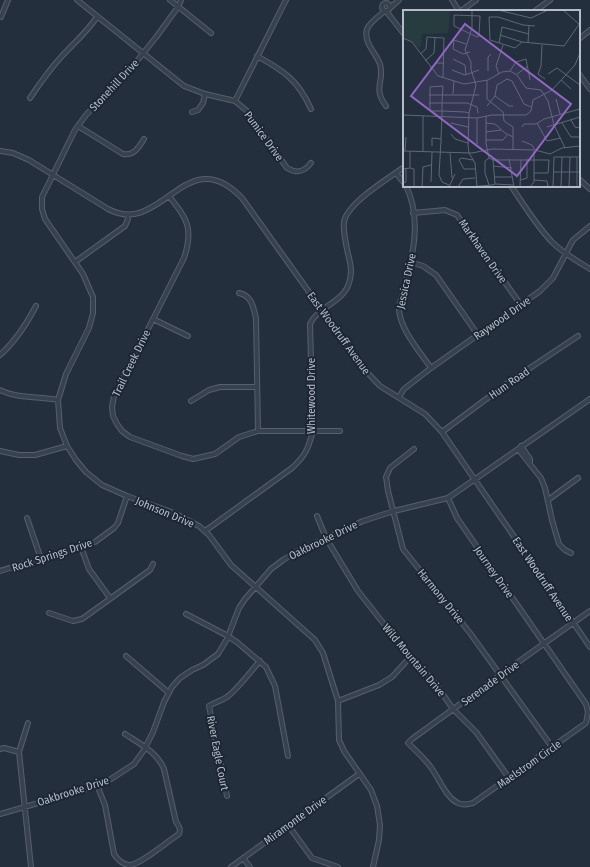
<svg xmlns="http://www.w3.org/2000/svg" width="590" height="867" font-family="'Fira Sans Condensed',sans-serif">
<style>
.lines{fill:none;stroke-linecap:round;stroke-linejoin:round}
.minor-casing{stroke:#565f6c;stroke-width:6}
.minor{stroke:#38414e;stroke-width:4}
.labels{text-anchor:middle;stroke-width:4;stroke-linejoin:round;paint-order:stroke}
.street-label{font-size:11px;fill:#b4bcc9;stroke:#1d2633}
.inset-road{fill:none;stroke:#5e6776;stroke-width:1}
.view{fill:#9266c3;fill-opacity:0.15;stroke:#9266c3;stroke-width:2}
.inset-edge{fill:none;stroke:#b4bcc9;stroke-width:2}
</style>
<rect width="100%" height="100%" fill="#242f3e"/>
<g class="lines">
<defs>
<path id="minor" d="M77,0L184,86L205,94L235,101L247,111L287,168C297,174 304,172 311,163
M170,0L211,33
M181,0L178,7L157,36L133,66L86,115L75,130L42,197V209L45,219L83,274L93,297V313L89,328L66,374L58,400L60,428L67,446L76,460L86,472L102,485L127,496L174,513L199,526L209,535L231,565L315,640L323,653L338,701L339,740L344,751L371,790L377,806L380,825L379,840L373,867
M452,0L459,11
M382 7a4 4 0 1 1 8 0a4 4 0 1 1-8 0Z
M390,8L399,0
M385,11C379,16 370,22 367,29C363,42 376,53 380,64C385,82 372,87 386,106
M386,11L404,34
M461,11L476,0
M535,11L550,0
M1,17L8,0
M579,39L590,30
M257,56C284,71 298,80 311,109
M579,74L590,89
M30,98C40,83 50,69 62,56C74,43 87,32 97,17
M235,101L286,0
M192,112L198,110L203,103L205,94
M78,126L123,154C134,156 139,147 144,139
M0,151L13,153L29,160L108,209C162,238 186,139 242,198L364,369L380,386L425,414L442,432L590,647
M396,173L404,183
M579,179L590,189
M406,186C425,224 409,269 399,307C398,327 420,352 431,368
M511,186C524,205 536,225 552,242C563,253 577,261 590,269
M169,196C187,219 194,228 184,258L114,396L112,407L113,416L117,424L122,431L130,437L182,456L193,459L215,454L239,437L258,431H340
M413,213L445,210L457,215L521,305
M75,262L125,226L128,219L127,215
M410,262L423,266L436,275L478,335
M239,293C252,296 253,306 256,318L258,431
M153,319L188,336
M0,355C16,341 26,325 36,306
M0,390C17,399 39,396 58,400
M399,397L404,389L431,368L540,291L553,278L573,240L590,226
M191,401L209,390L220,387H257
M442,432L509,382L578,336
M521,446L530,459V464
M414,449L390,468L386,477L388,491L403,549L470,633L552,747
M518,449L541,478L545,488L552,520L559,544L565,550L571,553
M0,451L19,455H35L67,446
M448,498L457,518L586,704L588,712L586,723L473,803C468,804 463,806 458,803C446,798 438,776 430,766C423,757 415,750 408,743L412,739C471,696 530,653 590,611
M548,500L578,478
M317,516L326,538L358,591L402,647L435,683L453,709L476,732L509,778
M27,518L41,559
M205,531L292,468C306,455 308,449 313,431L310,324C318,306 343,303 349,283C354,269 348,257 346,244C345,238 343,229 344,222C347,203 388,179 404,167
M81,547L89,569L110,598
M0,571L95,542L114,528L118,523L127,496
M49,613L73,621L82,619L150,570L153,564
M186,614L228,636L238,643L266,667L275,686L288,756
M126,656L169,693
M338,701L379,685L392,677L411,656
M0,749L4,748L19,752L31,867
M19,752L28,723
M97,785L105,805L114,854C117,859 122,864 129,865C139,866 169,840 179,834C181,829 179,826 176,822L164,769C157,752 140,744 125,734
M227,796L209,706C215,702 221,701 227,697C238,689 250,672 260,661
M0,814L90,788L111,779L134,764L144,750L153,732L164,702L172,687L180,678L192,670L203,665L218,654L227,639L239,608L245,599L271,569L283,560L296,552L363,521L394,511L448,498L590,399
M288,825L312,858L338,867
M243,858L250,867
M231,867L359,774"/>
</defs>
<use href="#minor" class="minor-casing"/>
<use href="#minor" class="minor"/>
</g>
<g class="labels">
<g class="street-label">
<text transform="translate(114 85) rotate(-47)" y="4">Stonehill Drive</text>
<text transform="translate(264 136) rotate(54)" y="4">Pumice Drive</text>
<text transform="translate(483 251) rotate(55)" y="4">Markhaven Drive</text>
<text transform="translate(406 281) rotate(-78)" y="4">Jessica Drive</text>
<text transform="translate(502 318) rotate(-35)" y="4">Raywood Drive</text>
<text transform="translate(339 333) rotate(54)" y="4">East Woodruff Avenue</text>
<text transform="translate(131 363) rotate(-64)" y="4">Trail Creek Drive</text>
<text transform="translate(509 383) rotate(-35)" y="4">Hum Road</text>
<text transform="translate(311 396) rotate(-90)" y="4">Whitewood Drive</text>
<text transform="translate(165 512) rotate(23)" y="4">Johnson Drive</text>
<text transform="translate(323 540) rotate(-26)" y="4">Oakbrooke Drive</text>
<text transform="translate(52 555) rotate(-18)" y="4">Rock Springs Drive</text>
<text transform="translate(494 572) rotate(55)" y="4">Journey Drive</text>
<text transform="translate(543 579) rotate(56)" y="4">East Woodruff Avenue</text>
<text transform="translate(441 596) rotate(51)" y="4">Harmony Drive</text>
<text transform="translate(414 660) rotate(50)" y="4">Wild Mountain Drive</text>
<text transform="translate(490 683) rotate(-36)" y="4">Serenade Drive</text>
<text transform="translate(218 753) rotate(79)" y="4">River Eagle Court</text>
<text transform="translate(529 764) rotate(-35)" y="4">Maelstrom Circle</text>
<text transform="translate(73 791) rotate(-18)" y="4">Oakbrooke Drive</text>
<text transform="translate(295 820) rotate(-36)" y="4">Miramonte Drive</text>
</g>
</g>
<g transform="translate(403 10)">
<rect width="177" height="177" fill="#242f3e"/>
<path d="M0,1H47L45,23L19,24L18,36L15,38L10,32L0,27Z" fill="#263c3f"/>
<path class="inset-road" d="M69,0V18L62,40L68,52V60L73,75L66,103L65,135L66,143L72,153L74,177M95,0L128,8L145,0M160,0L177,15M51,5L77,6L76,26L74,27L51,16ZM97,25L119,32L161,36L177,13M0,28L9,32L35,66L61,74L85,70L99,62L107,61L114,65L123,78L138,80L145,91L151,115L162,138M119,32L112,38L87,30L86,7H95L120,15L132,16M96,33L99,17L126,24M125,33L126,16M63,34L51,30L50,39L60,44L67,42M139,35L138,56L135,64L142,69M17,44L23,39L24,27L41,28L40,67M50,49L62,55L63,65M22,51L31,43L32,28M27,58L34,53H40M49,60L62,65L76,60M85,61V47L88,44M107,61L113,52L123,49L127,70M96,64L93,56L100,35M114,64L124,57M145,64L154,58L177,75M84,70V89L100,102L101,111L110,117V140M158,70L168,79M50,84L51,71M26,85H76M92,86L106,96H110M153,89L157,104M26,93H64L74,97L75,103M84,96L92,86L94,75L104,69L109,71L121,94L128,97M0,105L74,108L89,105H123L128,101L130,90L149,80L172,55L177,43M20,106V142M83,106V133L86,148M168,110L172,117L177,118M48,113L65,117M83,113L92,114L102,123L110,127M134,113L144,131L158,128M159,113L168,127H177M119,117L121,114H133L141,109L177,99M144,117L177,107M83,122L98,120M48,124L52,129L65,133M83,130H100L104,125M119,131L129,135L132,140M74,134V108M29,136V128L38,129M132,140L147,144L159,138L177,136M0,141L69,143L89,139L131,140M2,141L3,127M47,143L49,168M106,149L111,177M70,150L58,148L56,150L61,159H72M89,150H118M90,156L109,158M7,158L11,159V177M0,159L7,158V141M151,162H177M92,167H110M117,170L124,168V149M131,170L144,171L145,177M28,172L29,142M0,173L3,172V159M92,174L110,175M46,175L39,172L36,165L38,131V129L39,107V93L40,76L27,77V100L28,101H39L62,102L66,103M19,177L20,157L28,155M46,177L52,164M55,177L60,169L72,168M66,177L89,175L92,174L90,150L86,148L82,151V163L86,175M117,177L118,150H146L145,163H131M127,177L131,172V141M150,177L151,147H177M158,177L159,147M166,177L167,147M174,177V147"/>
<path class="view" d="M62,14L168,94L114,166L8,86Z"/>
<rect width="177" height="177" class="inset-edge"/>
</g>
</svg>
